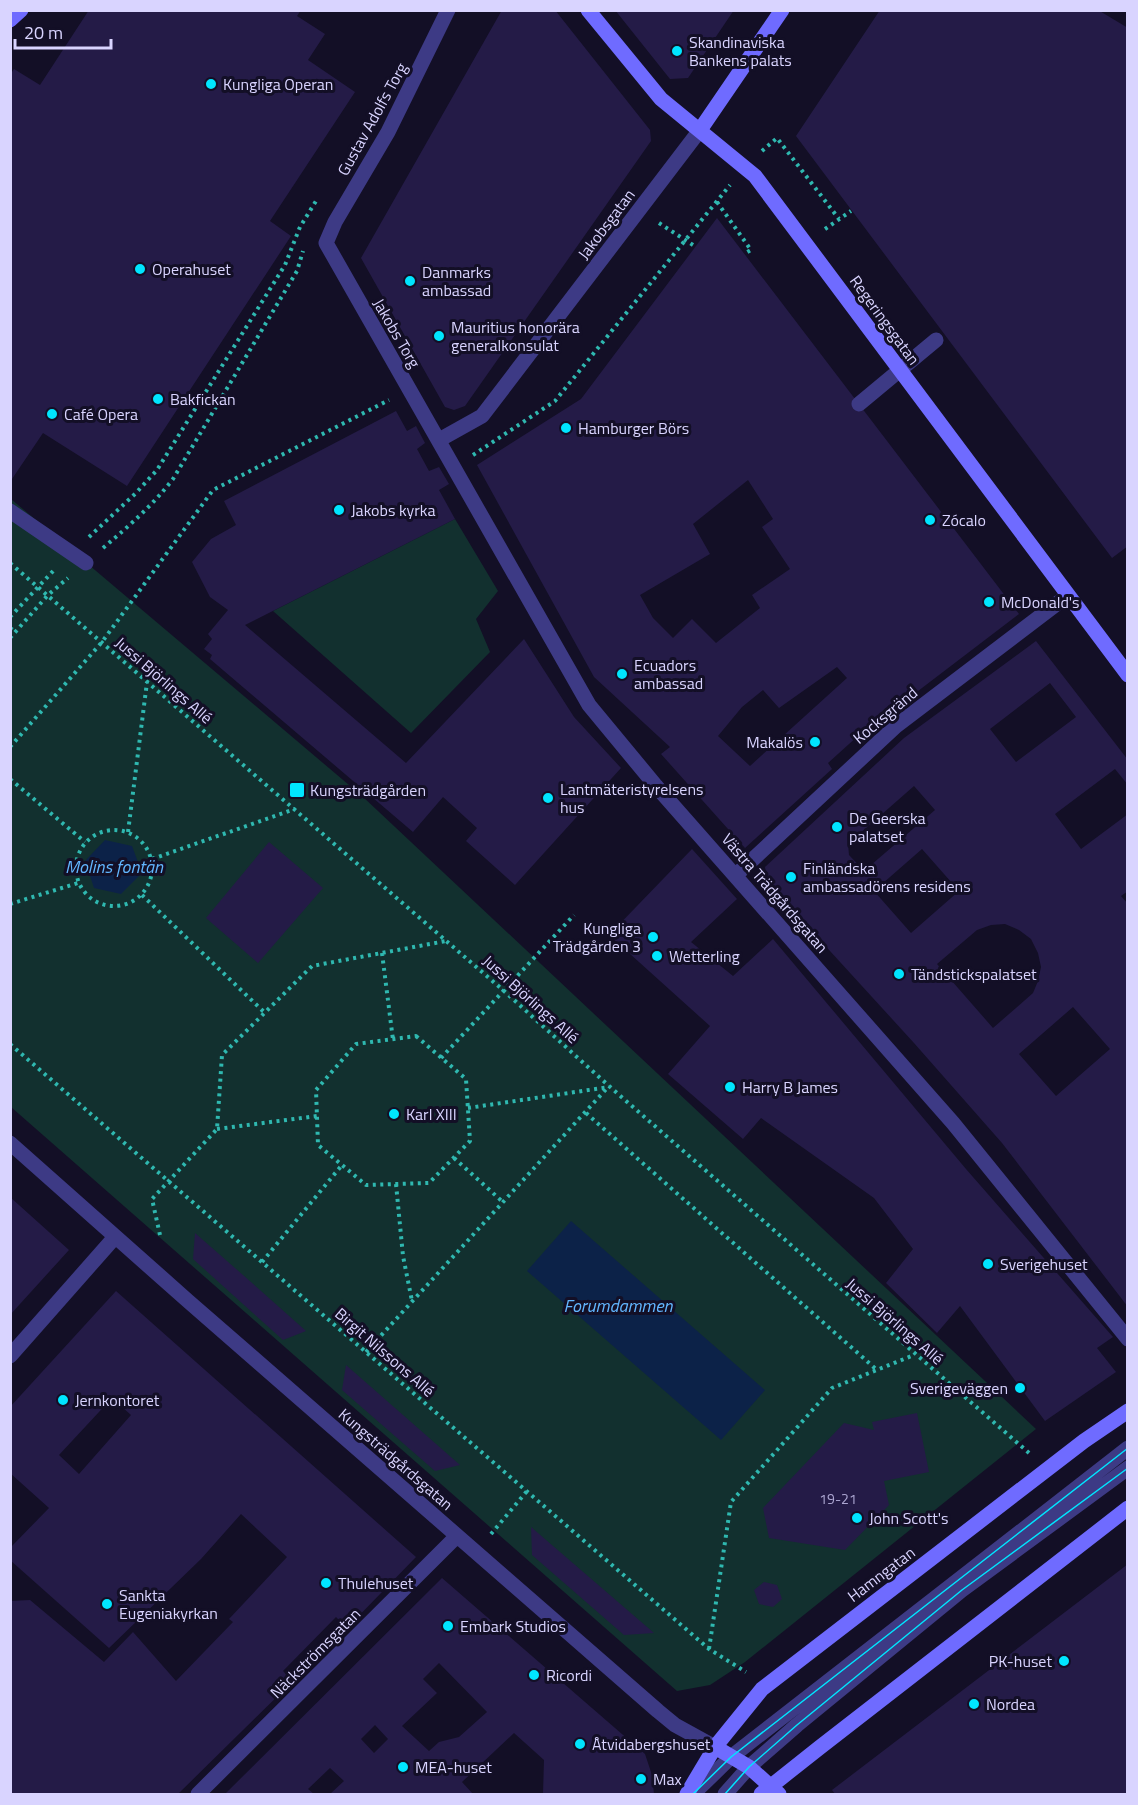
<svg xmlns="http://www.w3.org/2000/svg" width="1138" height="1805" font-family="'Titillium Web',sans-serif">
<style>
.green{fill:#12302f}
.water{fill:#0c2248}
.building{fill:#241b47;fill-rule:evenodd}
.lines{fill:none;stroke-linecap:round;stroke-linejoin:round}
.path{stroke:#2fb8b0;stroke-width:4;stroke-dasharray:3 4.5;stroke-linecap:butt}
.lane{stroke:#3d3a85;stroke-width:15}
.street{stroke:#3d3a85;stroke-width:15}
.secondary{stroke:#6f6bff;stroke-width:15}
.tram{stroke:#00e5ff;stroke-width:1.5}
.poi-dot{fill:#00e5ff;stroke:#130f26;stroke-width:2}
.labels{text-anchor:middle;stroke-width:6;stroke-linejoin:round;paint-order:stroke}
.number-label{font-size:14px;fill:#aca6d1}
.poi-label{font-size:16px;fill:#d9d4ff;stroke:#130f26;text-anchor:start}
.street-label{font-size:16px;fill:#d9d4ff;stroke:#130f26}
.water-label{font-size:18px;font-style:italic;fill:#62b6ff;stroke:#130f26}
</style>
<rect width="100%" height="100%" fill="#130f26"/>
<path class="green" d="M11,499L362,796L1036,1429L745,1662L710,1685L677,1691L11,1107Z
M455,519L498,591L476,619L490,652L411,733L273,611Z"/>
<path class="water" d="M105,840L132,846L142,873L121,894L94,888L85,861Z
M571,1221L765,1390L721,1440L527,1271Z"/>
<path class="building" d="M89,10H301L297,16L325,34L308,60L355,92L270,221L291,236L127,486L43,433L12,479L10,478V75L14,69L40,85Z
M502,10H555L650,130L651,141L465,406L454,410L445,407L361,258Z
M615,10H734L688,78L670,79Z
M880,10H1098L1128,28V546L1112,558L796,136Z
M717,218L1019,614L901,704L903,708L865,741L859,735L828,763L832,769L745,848L661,754L670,747L594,677L477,465L581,399ZM748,480L773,519L762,527L790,569L752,595L760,608L716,643L692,619L673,638L653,618L640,595L710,554L693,524ZM837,667L847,678L750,766L718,736L742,707L763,690L779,708Z
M396,411L407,431L416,426L425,443L417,449L429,471L439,467L449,484L439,490L455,519L245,625L406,763L524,639L574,717L621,768L515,885L466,841L477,828L443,797L413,832L210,659L212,655L204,649L212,639L208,634L228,610L210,597L192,562L211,539L236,525L224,501Z
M1036,641L1128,760V785L1115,769L1055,814L1081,849L1128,814V891L1121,896L1128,904V1307L1002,1143L914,1043L767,882L765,867L904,738ZM1050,683L1076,717L1016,762L990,729ZM914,786L935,810L864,871L849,855L848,844ZM922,849L959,891L911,933L874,891ZM1005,924L1019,930L1031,939L1038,953L1041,967L1038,981L1033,993L993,1028L937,964L977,930L991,925ZM1073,1007L1110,1049L1056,1096L1019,1054Z
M269,842L323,888L258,963L206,918Z
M692,849L737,899L691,942L733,976L773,939L966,1169L1113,1337L1097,1348L1116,1372L1045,1421L960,1306L937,1333L886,1283L913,1249L874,1198L761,1118L743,1139L668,1074L710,1026L609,935Z
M10,1197L69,1250L10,1315Z
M195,1233L243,1275L306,1331L283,1340L193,1259Z
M116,1291L416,1557L347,1628L336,1617L283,1671L293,1681L178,1794H10V1601L30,1600L104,1662L133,1632L176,1681L233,1622L229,1619L287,1557L241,1514L201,1559L109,1648L10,1560V1548L49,1508L10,1473V1407ZM112,1398L131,1415L79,1474L59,1455Z
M346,1365L460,1465L435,1471L342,1390Z
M917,1413L929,1472L884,1481L889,1505L845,1550L769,1538L763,1508L844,1423L874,1430L872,1422Z
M531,1527L654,1633L624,1635L532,1555Z
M1128,1564V1794H835L832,1790Z
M442,1578L645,1754L652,1775L654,1794H543L544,1760L514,1733L462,1782L473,1794H330L344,1781L330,1768L308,1789L314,1794H225ZM439,1663L487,1712L459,1737L439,1742L429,1751L402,1726L437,1693L423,1679ZM375,1725L388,1739L374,1753L361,1739Z
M764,1582L777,1585L782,1599L773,1607L759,1604L754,1590Z"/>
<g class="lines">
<path class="path" d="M762,151L777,138L839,219
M717,202L751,250L744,254
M659,223L696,247
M825,229L851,211
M473,455L555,401L730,185
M89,537L136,493L157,470L285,265L300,227L316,201
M103,548C129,526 152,506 173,479L297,271L303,251
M10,563L504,991L609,1086L1029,1453
M10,617L55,569
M10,628L16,632
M10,638L48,595L68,578
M10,747L102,642L213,490L389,400
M10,779L85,842
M76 868a38 38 0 1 1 76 0a38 38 0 1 1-76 0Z
M128,832L147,682
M152,859L295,809
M142,895L265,1013
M10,904L78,883
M382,953L393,1040
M416,1036L466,1079L470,1141L429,1183L366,1185L318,1145L316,1090L356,1044Z
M10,1044L709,1649L746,1672
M441,1058L574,915
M468,1108L609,1087
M586,1113L877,1370
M217,1129L317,1116
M454,1158L504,1203
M396,1184L403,1256L412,1301
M160,1235L152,1199L217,1129L222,1055L312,966L446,941
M262,1262L342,1165
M366,1352L609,1086
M491,1534L527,1491
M709,1649L731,1502L832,1388L914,1355"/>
<path class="lane" d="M859,404L936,340
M10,511L86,563"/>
<path class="street" d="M448,10L388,132L335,222L326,243L589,705L656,786L953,1123L1128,1339
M439,440L482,416L700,130
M736,875L896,726L1067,596
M10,1143L188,1301L658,1711L675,1725L715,1747
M10,1356L115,1237
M198,1794L456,1537
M693,1794L731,1757L1128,1448
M725,1794L749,1767L797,1725L962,1590L1128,1468"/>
<path class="secondary" d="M588,10L661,99L755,176L1128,675
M10,20L21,10
M700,130L782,10
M715,1747L749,1767L779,1794
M687,1794L715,1747L762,1689L1084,1441L1128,1411
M761,1794L819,1748L1128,1508"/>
<path class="tram" d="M693,1794L731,1757L1128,1448
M725,1794L749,1767L797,1725L962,1590L1128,1468"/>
</g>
<g class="poi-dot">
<circle cx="677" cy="51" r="6"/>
<circle cx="211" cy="84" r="6"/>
<circle cx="140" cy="269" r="6"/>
<circle cx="410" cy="281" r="6"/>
<circle cx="439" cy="336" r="6"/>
<circle cx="158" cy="399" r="6"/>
<circle cx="52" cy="414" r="6"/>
<circle cx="566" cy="428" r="6"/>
<circle cx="339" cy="510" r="6"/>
<circle cx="930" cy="520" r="6"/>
<circle cx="989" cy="602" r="6"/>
<circle cx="622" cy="674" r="6"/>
<circle cx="815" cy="742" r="6"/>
<rect x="289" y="782" width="16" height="16" rx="3"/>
<circle cx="548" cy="798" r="6"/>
<circle cx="837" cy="827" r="6"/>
<circle cx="791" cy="877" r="6"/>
<circle cx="653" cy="937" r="6"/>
<circle cx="657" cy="956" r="6"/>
<circle cx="899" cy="974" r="6"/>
<circle cx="730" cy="1087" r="6"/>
<circle cx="394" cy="1114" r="6"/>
<circle cx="988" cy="1264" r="6"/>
<circle cx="1020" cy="1388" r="6"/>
<circle cx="63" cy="1400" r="6"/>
<circle cx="857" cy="1518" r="6"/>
<circle cx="326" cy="1583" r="6"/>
<circle cx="107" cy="1604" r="6"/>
<circle cx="448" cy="1626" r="6"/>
<circle cx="1064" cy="1661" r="6"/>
<circle cx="534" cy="1675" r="6"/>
<circle cx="974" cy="1704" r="6"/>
<circle cx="580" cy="1744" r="6"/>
<circle cx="403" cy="1767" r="6"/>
<circle cx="641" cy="1779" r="6"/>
</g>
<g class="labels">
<g class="number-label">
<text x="838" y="1504">19-21</text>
</g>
<g class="poi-label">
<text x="689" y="48">Skandinaviska<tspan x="689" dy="18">Bankens palats</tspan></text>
<text x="223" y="90">Kungliga Operan</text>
<text x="152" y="275">Operahuset</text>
<text x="422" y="278">Danmarks<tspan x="422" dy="18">ambassad</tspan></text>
<text x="451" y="333">Mauritius honorära<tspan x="451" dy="18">generalkonsulat</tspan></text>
<text x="170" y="405">Bakfickan</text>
<text x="64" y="420">Café Opera</text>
<text x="578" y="434">Hamburger Börs</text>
<text x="351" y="516">Jakobs kyrka</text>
<text x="942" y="526">Zócalo</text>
<text x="1001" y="608">McDonald's</text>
<text x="634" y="671">Ecuadors<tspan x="634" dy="18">ambassad</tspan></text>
<text x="803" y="748" text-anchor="end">Makalös</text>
<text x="560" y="795">Lantmäteristyrelsens<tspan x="560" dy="18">hus</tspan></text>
<text x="310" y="796">Kungsträdgården</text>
<text x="849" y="824">De Geerska<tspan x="849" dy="18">palatset</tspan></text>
<text x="803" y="874">Finländska<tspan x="803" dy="18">ambassadörens residens</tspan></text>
<text x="641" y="934" text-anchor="end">Kungliga<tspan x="641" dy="18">Trädgården 3</tspan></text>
<text x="669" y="962">Wetterling</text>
<text x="911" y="980">Tändstickspalatset</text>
<text x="742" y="1093">Harry B James</text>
<text x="406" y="1120">Karl XIII</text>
<text x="1000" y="1270">Sverigehuset</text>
<text x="1008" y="1394" text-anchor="end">Sverigeväggen</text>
<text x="75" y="1406">Jernkontoret</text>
<text x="869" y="1524">John Scott's</text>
<text x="338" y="1589">Thulehuset</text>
<text x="119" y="1601">Sankta<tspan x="119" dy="18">Eugeniakyrkan</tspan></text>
<text x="460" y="1632">Embark Studios</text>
<text x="1052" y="1667" text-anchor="end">PK-huset</text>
<text x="546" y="1681">Ricordi</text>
<text x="986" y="1710">Nordea</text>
<text x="592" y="1750">Åtvidabergshuset</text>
<text x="415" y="1773">MEA-huset</text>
<text x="653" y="1785">Max</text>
</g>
<g class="street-label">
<text transform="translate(372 119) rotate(-61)" y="6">Gustav Adolfs Torg</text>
<text transform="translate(606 224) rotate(-53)" y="6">Jakobsgatan</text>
<text transform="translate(885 320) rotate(54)" y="6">Regeringsgatan</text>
<text transform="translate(397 333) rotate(60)" y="6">Jakobs Torg</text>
<text transform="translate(164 680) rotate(41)" y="6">Jussi Björlings Allé</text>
<text transform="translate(885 715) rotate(-40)" y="6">Kocksgränd</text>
<text transform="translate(775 893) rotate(49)" y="6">Västra Trädgårdsgatan</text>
<text transform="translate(531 999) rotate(42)" y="6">Jussi Björlings Allé</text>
<text transform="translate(895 1321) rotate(41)" y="6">Jussi Björlings Allé</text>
<text transform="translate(385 1352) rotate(41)" y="6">Birgit Nilssons Allé</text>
<text transform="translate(396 1459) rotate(41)" y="6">Kungsträdgårdsgatan</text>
<text transform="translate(881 1574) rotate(-37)" y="6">Hamngatan</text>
<text transform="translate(315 1653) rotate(-45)" y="6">Näckströmsgatan</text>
</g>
<g class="water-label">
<text x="114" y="873">Molins fontän</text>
<text x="618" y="1312">Forumdammen</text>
</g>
</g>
<rect width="1138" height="1805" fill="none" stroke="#d9d4ff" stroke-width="24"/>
<path d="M15 39v9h96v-9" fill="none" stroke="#d9d4ff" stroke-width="3"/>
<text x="24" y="39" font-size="18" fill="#d9d4ff" stroke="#130f26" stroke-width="4.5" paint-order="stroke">20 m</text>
</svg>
